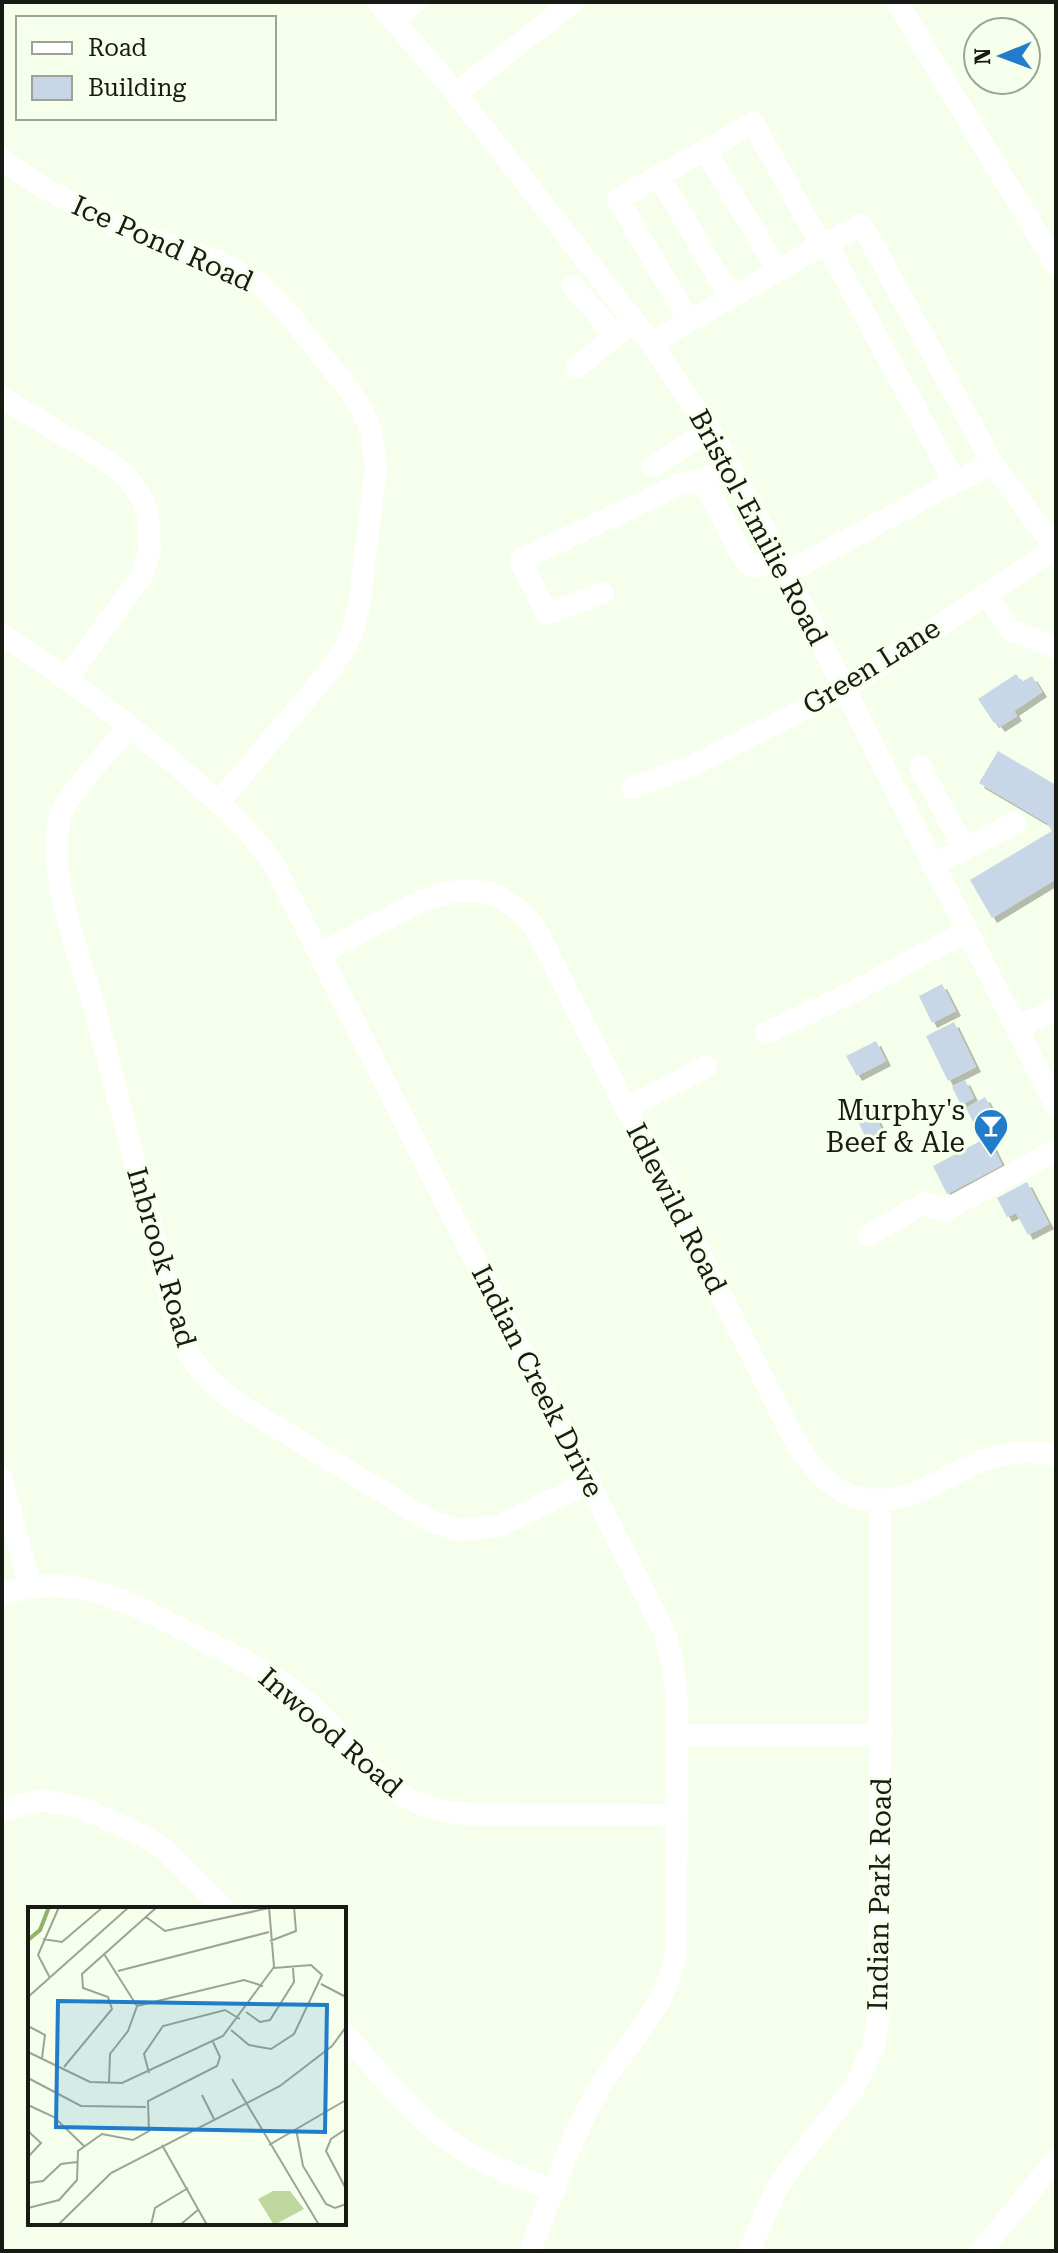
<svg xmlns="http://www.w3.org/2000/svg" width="1058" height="2253" font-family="'Roboto Serif',serif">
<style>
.building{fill:#c7d7e7;filter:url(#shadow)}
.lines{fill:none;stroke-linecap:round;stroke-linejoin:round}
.minor{stroke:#fff;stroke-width:22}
.labels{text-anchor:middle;stroke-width:6;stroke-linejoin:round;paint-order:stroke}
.street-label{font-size:28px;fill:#181b14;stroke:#f5ffeb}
.poi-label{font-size:28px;fill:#181b14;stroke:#f5ffeb;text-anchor:end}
.inset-river{fill:none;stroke:#91b268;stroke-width:4}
.inset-road{fill:none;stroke:#9da495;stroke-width:2}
.view{fill:#217dca;fill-opacity:0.15;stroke:#217dca;stroke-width:4}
.inset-edge{fill:none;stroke:#181b14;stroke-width:4}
</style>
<defs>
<filter id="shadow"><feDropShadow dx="5" dy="5" stdDeviation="0" flood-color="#0004"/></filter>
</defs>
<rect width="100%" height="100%" fill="#f5ffeb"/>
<path class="building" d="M1016,674L1022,682L1032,676L1042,692L1014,711L1017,716L1000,727L996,722L994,723L978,699Z
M998,751L1056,785V879L992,918L970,880L1052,831L1047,823L979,783Z
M942,984L956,1011L932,1023L919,996Z
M954,1022L976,1067L948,1081L926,1036Z
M876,1041L886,1061L857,1076L846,1056Z
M965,1080L974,1098L961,1105L952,1087Z
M985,1097L1000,1125L980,1135L966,1108Z
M868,1101L882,1130L866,1138L852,1109Z
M988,1137L1002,1165L947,1194L933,1166Z
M1027,1182L1049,1224L1028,1235L1016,1213L1007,1217L997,1198Z"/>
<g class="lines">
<path class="minor" d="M378,2L456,93L651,343L710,430L752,506L1056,1106
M897,2L1056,265
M392,19L416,2
M456,93L573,2
M705,150L778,270
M2,160L41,186L118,227L218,261L261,285L288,313L346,386L363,412L371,430L376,468L359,607L353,630L346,646L326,675L219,802
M659,176L730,297
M826,243L862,225L993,464L955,482
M573,286L616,336
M689,321L618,199L753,123L821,245
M651,343L826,243L955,482L786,573
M577,367L634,321
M2,398L109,462L127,477L140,495L148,514L150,550L141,577L67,678
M993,464L1055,548
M653,466L710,430
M715,475L702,479L744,559L751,566H760L778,558
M603,593L547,614L520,560L679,485L702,479
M986,593L1009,629L1056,648
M2,635C63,675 120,717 175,764C211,796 247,825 274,865L665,1633L673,1664L677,1702L676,1953C666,2011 622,2047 594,2097C568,2146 550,2199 530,2251
M130,726C112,747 67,793 60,818C45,873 81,959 96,1013C123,1118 150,1222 177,1326C191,1364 206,1380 238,1404L432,1522L459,1530L499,1526L590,1482
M920,766L964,849
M632,788L693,765L845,689L1056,547
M933,865L1015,823
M321,953C344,941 368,929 392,916C445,888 490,872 534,926L792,1435C818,1482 853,1515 911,1494C951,1479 968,1460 1014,1453C1028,1451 1042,1451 1056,1457
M1016,1028L1056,1009
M766,1033L851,993L967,931
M626,1108L706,1067
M868,1235L925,1203L944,1211L1056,1150
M2,1479L30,1587
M2,1595C72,1567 138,1607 199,1638C238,1658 276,1674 309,1704C339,1732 364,1765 395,1791C419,1806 441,1812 468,1814L677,1815
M677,1735H881
M2,1811L42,1800L82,1808L146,1837L165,1850L224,1909
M344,2033C375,2067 410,2113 448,2140C480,2163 517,2176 554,2191
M749,2251L776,2190L790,2168L853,2090L874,2046L880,2004V1499
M981,2251L1056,2160"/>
</g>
<defs>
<symbol id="bar-pin" viewBox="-11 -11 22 30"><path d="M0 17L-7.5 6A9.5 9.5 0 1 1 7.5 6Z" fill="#217dca" stroke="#f5ffeb"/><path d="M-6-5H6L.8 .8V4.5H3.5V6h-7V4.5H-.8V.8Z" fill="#fff"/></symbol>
</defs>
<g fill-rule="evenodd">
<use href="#bar-pin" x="971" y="1106" width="40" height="54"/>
</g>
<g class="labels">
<g class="street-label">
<text transform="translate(163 243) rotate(24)" y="10">Ice Pond Road</text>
<text transform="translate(759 527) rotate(62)" y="10">Bristol-Emilie Road</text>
<text transform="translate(871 666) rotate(-32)" y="10">Green Lane</text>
<text transform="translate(677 1208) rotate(63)" y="10">Idlewild Road</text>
<text transform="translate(162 1257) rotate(74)" y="10">Inbrook Road</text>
<text transform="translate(538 1381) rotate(63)" y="10">Indian Creek Drive</text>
<text transform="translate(331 1732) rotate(41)" y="10">Inwood Road</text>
<text transform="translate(879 1894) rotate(-89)" y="10">Indian Park Road</text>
</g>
<g class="poi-label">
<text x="965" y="1120">Murphy's<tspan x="965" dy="32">Beef &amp; Ale</tspan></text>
</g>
</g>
<g transform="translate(28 1907)">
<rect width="318" height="318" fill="#f5ffeb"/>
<path d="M245,284H262L276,302L246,318L230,292Z" fill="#bdd79e"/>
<path class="inset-river" d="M0,33L12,23L21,0"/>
<path class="inset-road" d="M118,10L137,24L241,1M15,32L34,35L75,0M242,34L268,24L266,0M76,47L109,99L100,124L82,147L81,175M90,64L241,25M22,71L10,48L31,0M293,77L318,90M0,90L101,0M109,99L216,73L235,79M218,105L232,115L242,113L266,75L265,61M0,119L17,128L14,151M203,123L221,138L243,142L266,127L294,68L283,58L246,61M0,145L62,175L94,176L195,129L246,60L241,0M36,160L84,102L80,90L55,81L54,67L129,0M121,166L116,147L135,119L197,103L212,112M0,171L53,199L118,200M204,172L291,318M174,188L186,212M0,198L26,210L56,239M268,222L275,259L298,297L307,301L318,297M318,222L303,232L298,244L318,282M0,224L13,236L0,250M134,238L179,318M241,238L318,193M0,276L15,274L33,257L49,255M0,301L31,293L49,273L50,244L74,227L105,233L121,224L120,194L189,159L192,150L185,135M30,318L83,266L252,179L304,139L318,120M123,318L127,301L160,281M152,318L171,302"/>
<path class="view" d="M30,94L299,98L297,225L28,220Z"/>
<rect width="318" height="318" class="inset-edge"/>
</g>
<rect width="1058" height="2253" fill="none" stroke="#181b14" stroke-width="8"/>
<rect x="16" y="16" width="260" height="104" fill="#f5ffeb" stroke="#9da495" stroke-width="2"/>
<rect x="32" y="42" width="40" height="12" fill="#ffffff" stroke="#9da495" stroke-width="2"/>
<text x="88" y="56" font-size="24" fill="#181b14">Road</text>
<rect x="32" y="76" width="40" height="24" fill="#c7d7e7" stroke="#9da495" stroke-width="2"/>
<text x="88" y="96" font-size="24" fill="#181b14">Building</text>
<g transform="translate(1002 56) rotate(269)"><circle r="38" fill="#f5ffeb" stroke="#9da495" stroke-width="2"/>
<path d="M0-6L14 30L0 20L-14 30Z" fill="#217dca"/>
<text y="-12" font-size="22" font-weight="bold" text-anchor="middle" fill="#181b14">N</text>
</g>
</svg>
